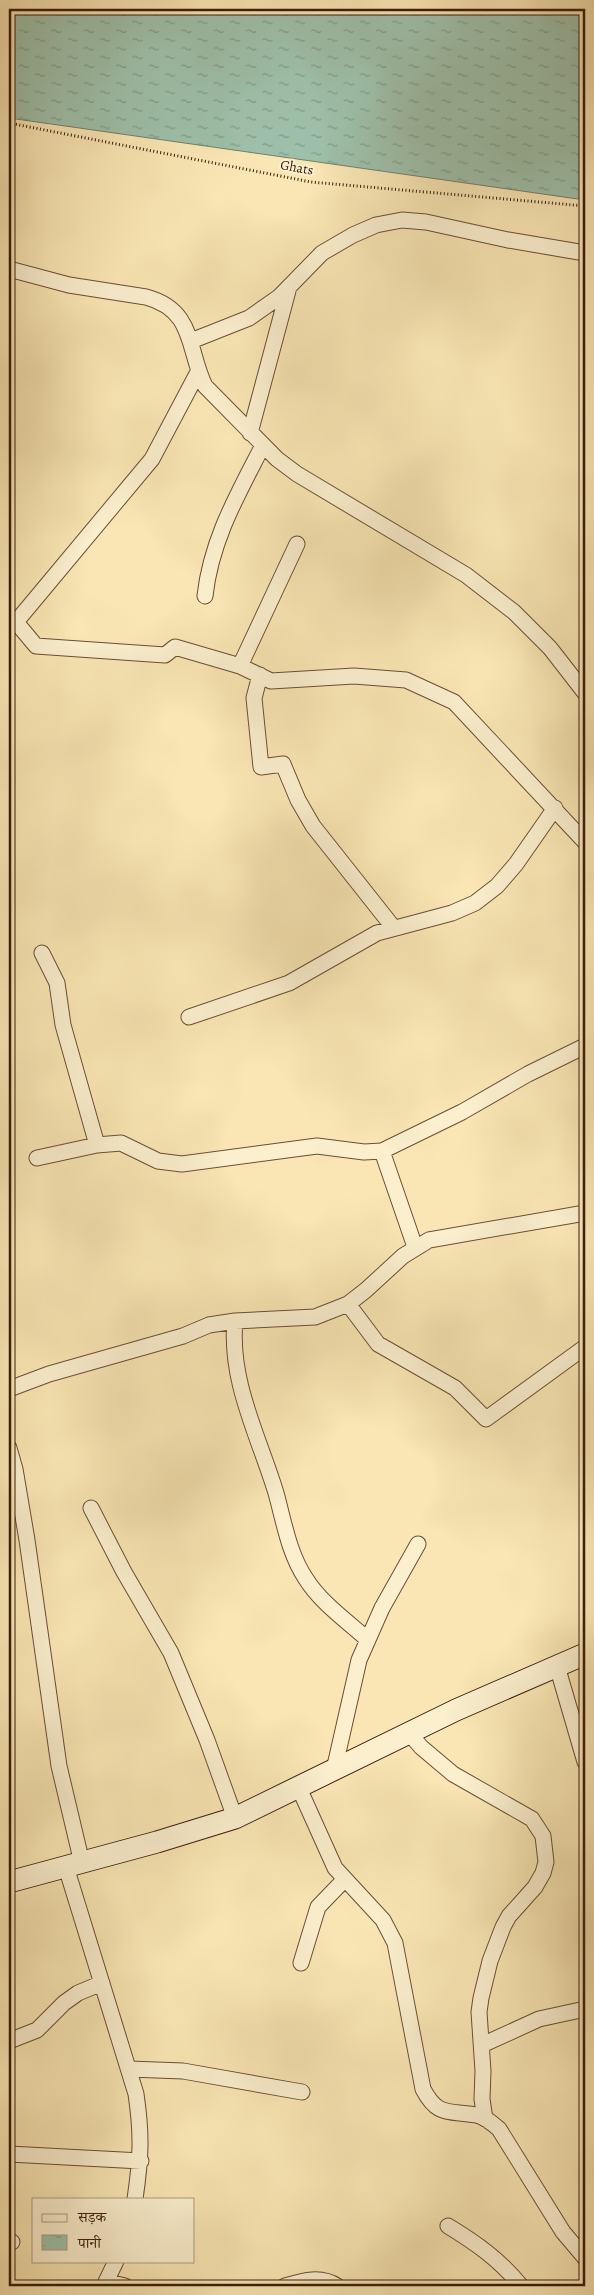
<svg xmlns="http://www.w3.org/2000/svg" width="594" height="2295" font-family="Alegreya,'Noto Serif Devanagari',serif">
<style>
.water{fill:url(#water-ripples);stroke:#767f6a}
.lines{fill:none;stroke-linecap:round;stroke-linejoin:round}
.street-casing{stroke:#6a4f35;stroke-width:17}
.secondary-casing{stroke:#3a1d0b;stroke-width:23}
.path{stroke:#3a1d0b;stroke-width:3;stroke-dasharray:1 2.5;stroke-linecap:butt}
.street{stroke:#fbefce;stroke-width:15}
.secondary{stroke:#fbefce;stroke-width:21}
.labels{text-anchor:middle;stroke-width:4;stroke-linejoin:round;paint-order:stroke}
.street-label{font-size:14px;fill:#3a1d0b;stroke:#fbefce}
</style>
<defs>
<pattern id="water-ripples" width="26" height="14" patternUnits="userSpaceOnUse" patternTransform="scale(1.25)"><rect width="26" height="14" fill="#9ec0aa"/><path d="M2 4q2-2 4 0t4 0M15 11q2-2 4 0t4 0" fill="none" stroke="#829b89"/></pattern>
</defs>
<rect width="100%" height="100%" fill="#f9e6b4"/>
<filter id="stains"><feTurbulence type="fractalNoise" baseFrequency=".004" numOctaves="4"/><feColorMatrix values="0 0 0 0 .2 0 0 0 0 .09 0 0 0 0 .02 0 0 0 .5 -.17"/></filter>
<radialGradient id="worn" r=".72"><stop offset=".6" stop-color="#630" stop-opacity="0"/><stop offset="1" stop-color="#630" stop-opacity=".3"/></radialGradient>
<path class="water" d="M9,9H585V200L9,118Z"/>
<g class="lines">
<defs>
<path id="street" d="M9,269L69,285L146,297C195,310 187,349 205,386L277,459L297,474L466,575L514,612L550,648L585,693
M191,341L249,318L279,297L322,253L353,235L376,225L402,220L426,222L508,240L585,253
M250,433L289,287
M297,544L240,666L271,681L354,676L406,680L454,702L585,842
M205,596C211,540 238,494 263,445
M9,619L16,622L36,646L165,655L175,647L240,666
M16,622L152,459L198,372
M260,675L254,698L261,767L283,764L298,800L313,826L393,927
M42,953L57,983L63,1025L97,1145
M189,1017L289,983L377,933L452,913L475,903L497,886L516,864L555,808
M382,1151L415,1247
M37,1158L97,1145L121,1143L158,1161L182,1164L317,1146L364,1152L382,1151L462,1112L528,1074L585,1046
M348,1304L378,1344L455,1388L486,1419L585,1347
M235,1321C229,1381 259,1437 276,1493C284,1522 289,1554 306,1579C321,1603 347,1621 368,1640
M9,1389L49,1374L183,1336L209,1325L235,1321L315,1317L348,1304L366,1290L403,1256L429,1240L585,1213
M9,1448L15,1469L27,1540L59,1766L82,1863
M91,1508L124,1572L171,1653L207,1740L235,1818
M557,1666L585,1762
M409,1733L421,1747L453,1774L532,1819L543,1836L546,1862L543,1873L535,1887L509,1916L503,1927L490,1961L481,1998L479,2012L483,2071L482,2099L485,2119
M334,1770L359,1660L382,1608L418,1544
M299,1788L335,1868L383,1920L395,1943L423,2089C438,2118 450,2110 476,2115C485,2117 492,2123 499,2129L563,2232L585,2258
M66,1867L136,2094C142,2135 141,2158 135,2199
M301,1963L318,1907L345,1879
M9,2041L37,2030L64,2003L78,1993L102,1983
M482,2045L539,2019L585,2009
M129,2069L183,2071L302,2092
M9,2154L141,2161
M448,2226C476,2243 500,2260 521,2286
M9,2242H12
M108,2282L125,2286
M104,2286L116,2261
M285,2286C302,2281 320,2275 337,2286"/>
<path id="secondary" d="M9,1882L157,1842L235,1818L456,1710L585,1654"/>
</defs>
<use href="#street" class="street-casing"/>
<use href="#secondary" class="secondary-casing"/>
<path class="path" d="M9,123L311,182L585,206"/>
<use href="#street" class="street"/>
<use href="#secondary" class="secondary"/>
</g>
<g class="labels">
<g class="street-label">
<text transform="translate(297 167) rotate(10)" y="5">Ghats</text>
</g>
</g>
<rect width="594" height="2295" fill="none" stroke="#f9e6b4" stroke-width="30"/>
<rect x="10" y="10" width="574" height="2275" fill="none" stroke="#3a1d0b" stroke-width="2.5"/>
<rect x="15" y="15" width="564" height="2265" fill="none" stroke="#3a1d0b"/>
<rect x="32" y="2198" width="162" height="65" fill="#fbefce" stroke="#ae9b80"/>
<rect x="42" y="2214" width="25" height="8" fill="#fbefce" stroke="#ae9b80"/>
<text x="78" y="2222" font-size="15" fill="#3a1d0b">सड़क</text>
<rect x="42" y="2235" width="25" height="15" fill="url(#water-ripples)" stroke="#ae9b80"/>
<text x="78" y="2248" font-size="15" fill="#3a1d0b">पानी</text>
<rect width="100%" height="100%" filter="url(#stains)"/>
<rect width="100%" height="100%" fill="url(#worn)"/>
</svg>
